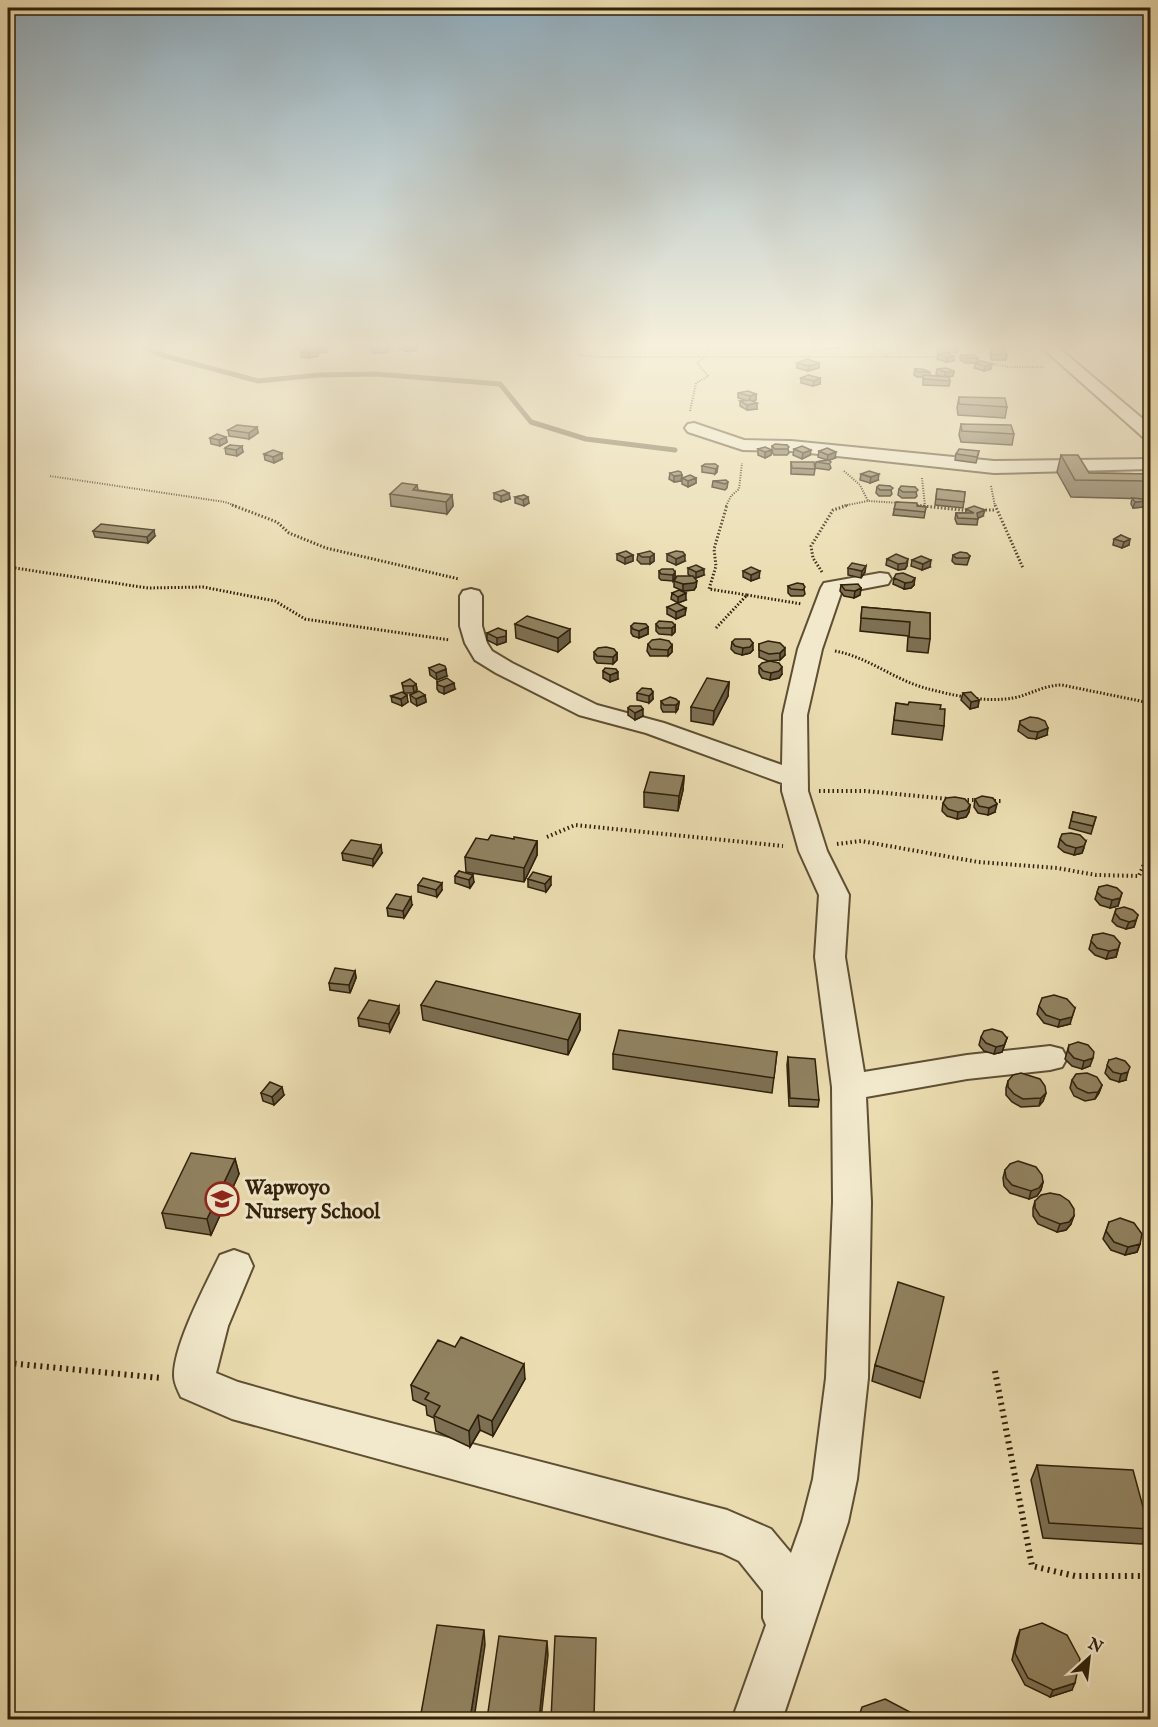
<svg xmlns="http://www.w3.org/2000/svg" width="1158" height="1727" font-family="'IM FELL English',serif">
<style>
.lines{fill:none;stroke-linecap:round;stroke-linejoin:round}
.stream{stroke:#796b4c;stroke-width:5}
.minor-casing{stroke:#5e4f33;stroke-width:4}
.path-far3{stroke:#2f2009;stroke-width:2;stroke-dasharray:1 1.5;stroke-linecap:butt}
.path-far2{stroke:#2f2009;stroke-width:3;stroke-dasharray:1.5 2;stroke-linecap:butt}
.path-far1{stroke:#2f2009;stroke-width:4;stroke-dasharray:1.5 3;stroke-linecap:butt}
.path{stroke:#2f2009;stroke-width:6;stroke-dasharray:2 4.5;stroke-linecap:butt}
.minor{fill:#f2e9cc;fill-rule:evenodd}
.wall{fill:#7d7053;stroke:#2f2009;stroke-width:1.5}
.shaded-wall{fill:#665b43;stroke:#2f2009;stroke-width:1.5}
.building{fill:#918260;stroke:#2f2009;stroke-width:1.5}
.labels{text-anchor:middle;stroke-width:6;stroke-linejoin:round;paint-order:stroke}
.near-poi-label{font-size:21px;font-weight:bold;fill:#2f2009;stroke:#f2e9cc;text-anchor:start}
</style>
<rect width="100%" height="100%" fill="#ebddb1"/>
<filter id="stains"><feTurbulence type="fractalNoise" baseFrequency=".00333" numOctaves="4"/><feColorMatrix values="0 0 0 0 .2 0 0 0 0 .09 0 0 0 0 .02 0 0 0 .5 -.17"/></filter>
<radialGradient id="worn" r=".72"><stop offset=".6" stop-color="#630" stop-opacity="0"/><stop offset="1" stop-color="#630" stop-opacity=".3"/></radialGradient>
<g class="lines">
<path class="stream" d="M135,344L165,356L258,381L319,375L376,374L500,384L531,422L586,439L675,450"/>
<defs>
<path id="minor" d="M1038,344H1054L1150,425V439L1144,438Z
M694,423L744,440L791,441L994,461L1150,459V469L994,473L791,451L743,450L688,432L685,428L688,424Z
M880,573L888,574L891,579L888,584L841,593L822,649L807,715L808,791L827,851L849,895L845,957L864,1072L967,1055L1050,1046L1062,1049L1067,1058L1062,1067L1050,1070L967,1079L866,1097L871,1202L868,1378L857,1479L848,1522L782,1720H732L766,1625L763,1618V1591L739,1561L722,1553L232,1419L181,1397C178,1390 174,1384 174,1375C174,1344 206,1284 220,1255L234,1250L248,1255L253,1266L228,1326L216,1373L238,1382L298,1399L727,1510L771,1529L791,1553L802,1522L813,1479L826,1378L833,1202L832,1087L815,957L819,895L799,851L782,791V783L646,733L579,715L496,673L475,660L465,643L460,626V596L463,591L471,589L479,591L482,596V626L487,643L492,651L512,663L597,705L664,723L782,765L783,715L798,649L821,588L824,583Z"/>
</defs>
<use href="#minor" class="minor-casing"/>
<path class="path-far3" d="M517,344L580,345
M579,344V355L601,357H888
M871,344L888,357H942
M949,357H966
M973,359L1008,367H1045
M690,411L696,383L708,376L697,363L706,356L709,344
M844,471L860,485L868,501L900,503
M50,476L225,502L236,506
M922,478L925,506
M991,486L995,506
M913,505L925,506
M726,506L731,496L739,489L742,463
M842,506L868,501"/>
<path class="path-far2" d="M232,505L277,522L289,533L326,548L459,579
M913,505L971,511
M995,505L1023,568
M982,510H996
M8,567L148,588L203,587L275,601L305,619L450,640
M822,572L813,558L811,546L833,510L849,505
M747,595L802,604
M716,628L747,595L709,589L716,566L714,549L727,505
M835,651C868,657 893,679 925,688C951,695 986,703 1013,698C1030,695 1043,685 1062,685L1150,703"/>
<path class="path-far1" d="M819,791H865L949,799
M963,800H979
M990,801H1002
M547,837L575,825L783,846
M837,844L861,841L978,862L1057,868L1096,875L1139,876L1147,857H1150"/>
<path class="path" d="M8,1363L161,1378
M995,1371L1032,1566L1075,1576H1150"/>
<use href="#minor" class="minor"/>
</g>
<path class="wall" d="M320,344H338V345L327,348V352L317,353L318,356L309,358L301,357V352L320,346Z
M398,344H412L417,350L408,352L398,349Z
M822,344H840V348L827,349Z
M850,344H866L865,346L858,347Z
M388,346L389,351L384,353H373L372,348Z
M937,347H958L957,353L937,352Z
M991,348L1007,355L1006,360H991L990,353Z
M938,354L954,356V361L946,362L937,359Z
M961,355L978,358L977,363L981,361L991,369L984,371L974,368L976,363H965L960,360Z
M797,363H819V368L808,371L797,368Z
M915,369L930,372V376H940L936,375L937,369L954,371L953,376L949,377L950,381L949,386L923,385V377H917L914,375Z
M801,378H820V384L813,386L801,383Z
M738,393L756,394V400L752,401L757,409L747,410L740,406V401L745,400L738,398Z
M959,397L1007,407L1005,418L958,415L957,408Z
M961,424L1014,434L1012,445L961,442L959,435Z
M257,427L258,433L249,439L229,436L228,430Z
M226,437L227,442L220,446L211,444L210,438Z
M230,445L243,452L237,456L226,454L225,448Z
M787,445L789,453L787,455H774L772,452V446Z
M758,449L772,450L771,455L765,458L758,455Z
M794,449L810,455L802,459L793,455Z
M819,451L835,458L828,460L831,468L829,470L815,468L816,462L827,460L818,457Z
M979,451L976,463L955,460L956,454Z
M264,454L282,459L274,463L265,460Z
M1061,455L1089,473L1150,474V499L1071,497L1057,472Z
M791,462L815,469L814,475L791,474Z
M715,464L717,472L715,474L702,472V466Z
M670,473L682,475L681,481L674,482L669,479Z
M861,474L878,480L870,483L860,480Z
M682,478H696V483L688,487L682,484Z
M713,481L728,482L727,488L725,490L712,487Z
M417,485L418,490L452,495L453,506L447,514L391,506L390,494Z
M890,486L892,494L890,496H879L876,493L877,487Z
M915,487L917,496L915,498H902L898,495L899,489Z
M937,489L965,492L963,508L935,505Z
M494,493H509L510,499L501,502L494,499Z
M524,495L529,503L524,506L515,503V497Z
M1132,498L1144,507L1133,508L1131,504Z
M896,502L926,507L924,518L893,515Z
M966,509L983,516L978,518L977,525L957,524L955,519L956,513H966Z
M93,531L155,536L148,543L95,537Z
M1121,535L1129,545L1122,548L1113,545L1114,539Z
M617,554L633,555V561L625,564L617,560Z
M638,554H654V561L650,564H641L637,560Z
M667,554L685,561L676,565L667,561Z
M953,555L970,556L967,565L955,564L952,561Z
M887,559L907,566L905,569L898,570L886,565Z
M912,560L930,567L922,570L911,566Z
M688,568L704,575L696,578H695L696,587L694,590L683,591L674,587V581L690,576L688,574Z
M848,568L865,572L861,578L848,575Z
M659,571L675,572V578L673,581L661,580L659,578Z
M743,571L759,578L751,581L743,577Z
M894,578L914,585L911,588L904,589L893,584Z
M803,584L805,594L803,596H791L788,593V586Z
M841,585L861,588L860,595L854,598L844,596L840,591Z
M672,593L686,600L678,603L671,599Z
M667,607L686,608L685,615L676,619L667,614Z
M862,607L930,613V639L928,653L907,651L908,636L860,631Z
M515,624L570,642L558,652L516,638Z
M656,624L675,625V632L672,635L659,634L656,631Z
M631,626L648,627V634L639,638L633,636L631,633Z
M506,631V642L497,645L487,640V633Z
M732,642L753,650L750,653L742,655L735,653L731,649Z
M648,644L672,645V652L668,656H650L647,651Z
M759,644L785,655L780,660L768,661L759,657Z
M594,652L617,653V660L613,664L597,663L594,659Z
M759,666L782,674L779,678L770,680L762,678L759,673Z
M429,668L447,676L437,680L430,675Z
M603,671L618,679L610,682L603,678Z
M437,682L455,689L444,694L439,692L437,689Z
M729,682L728,696L713,725L691,721V707Z
M402,683L416,684L417,690L414,693H404Z
M651,689L653,699L649,703L637,700V693Z
M963,693L979,700L978,707L970,709L961,700Z
M410,695H425L426,702L417,706L411,702Z
M391,696L408,702L402,706L392,702Z
M661,701L679,702L678,709L676,712H663L661,708Z
M896,703L940,709L944,726L942,740L892,734Z
M628,708L643,716L635,720L628,715Z
M1020,721L1047,735L1036,739L1028,738L1018,731Z
M684,776L683,790L678,811L644,807V792Z
M975,799L995,812L988,815L978,813L974,807Z
M943,803L970,805L969,812L966,817L957,819L947,816L942,811Z
M1073,812L1096,817L1091,834L1069,828Z
M514,839L537,841V855L524,882L466,872L465,857L488,840Z
M1060,839L1084,848L1082,853L1074,855L1064,852L1058,847Z
M342,853H382L373,866L343,860Z
M459,871L474,882L470,888L455,883V876Z
M528,879L551,885L546,892L528,887Z
M418,885L442,890L437,897L418,892Z
M1099,887L1122,893L1118,906L1110,908L1100,905L1095,899Z
M412,905L404,918L388,916L387,908Z
M1116,909L1138,915L1134,927L1126,929L1117,926L1112,921Z
M1093,935L1120,943L1116,957L1106,959L1095,955L1089,949Z
M355,971L356,978L350,993L330,990L329,983Z
M421,1005L580,1014V1030L568,1055L423,1020Z
M1039,1006L1070,1024L1058,1027L1044,1023L1037,1014Z
M399,1013L390,1032L359,1026L358,1018Z
M981,1037L1007,1038L1002,1052L994,1054L984,1051L979,1045Z
M1069,1045L1090,1066L1082,1069L1072,1066L1065,1059Z
M777,1052L772,1093L613,1069V1054Z
M788,1057L819,1100L818,1107L789,1106L787,1065Z
M1109,1060L1126,1080L1119,1082L1110,1079L1105,1073Z
M1072,1080L1102,1085L1099,1093L1095,1099L1085,1101L1074,1096L1070,1088Z
M1008,1081L1046,1093L1043,1101L1039,1106L1021,1107L1012,1102L1006,1095V1088Z
M261,1093L284,1095L274,1105L263,1101Z
M235,1159L239,1174L211,1235L166,1228L162,1213Z
M1005,1170L1043,1182L1041,1190L1037,1196L1029,1199L1010,1193L1004,1186L1003,1178Z
M1035,1201L1071,1224L1066,1230L1057,1232L1038,1224L1033,1216V1208Z
M1109,1222L1140,1244L1137,1252L1125,1255L1111,1250L1103,1239Z
M875,1365L924,1382L920,1398L872,1381Z
M525,1379L493,1436L480,1430L470,1447L436,1431L434,1418L427,1415L426,1406L413,1400L411,1385Z
M1037,1465L1149,1529L1142,1544L1043,1538L1031,1480Z
M1020,1630L1072,1690L1050,1697L1025,1685L1012,1660L1017,1638Z"/>
<path class="shaded-wall" d="M327,344H338V345L328,348Z
M858,344H866L865,346L858,347Z
M416,345L417,350L408,352V347Z
M388,346L389,351L384,353V348Z
M327,347V352L317,353L318,356L309,358V353L316,348Z
M954,356V361L946,362L947,357Z
M819,363V368L808,371L809,366Z
M992,364L991,369L984,371L985,366Z
M954,371L953,376L945,378V372Z
M820,378V384L813,386L814,381Z
M756,394V400L749,402L750,396Z
M757,403V409L747,410V405Z
M257,427L258,433L249,439V433Z
M226,437L227,442L220,446L219,440Z
M242,446L243,452L237,456L236,450Z
M772,450L771,455L765,458V452Z
M811,450L810,455L802,459L803,453Z
M836,452L835,458L827,461L828,455Z
M282,453V459L274,463L273,457Z
M718,466L717,472L715,474L716,469Z
M879,474L878,480L870,483L871,477Z
M682,475L681,481L674,482V476Z
M696,478V483L688,487V481Z
M509,493L510,499L501,502V496Z
M452,495L453,506L447,514L446,502Z
M528,497L529,503L524,506L523,500Z
M1146,501L1144,507L1133,508L1135,502Z
M985,510L983,516L976,519L977,513Z
M154,530L155,536L148,543L147,537Z
M1130,539L1129,545L1122,548L1124,542Z
M654,554V561L650,564V557Z
M633,555V561L625,564V558Z
M685,555V561L676,565V559Z
M908,559L907,566L905,569L898,570V564Z
M931,560L930,567L922,570L923,564Z
M866,566L865,572L861,578L862,571Z
M704,569V575L696,578V572Z
M760,571L759,578L751,581V575Z
M675,572V578L673,581V575Z
M915,578L914,585L911,588L904,589L905,583Z
M697,581L696,587L694,590L683,591V584Z
M861,588L860,595L854,598L855,591Z
M686,593V600L678,603V597Z
M686,608L685,615L676,619V612Z
M675,625V632L672,635V628Z
M648,627V634L639,638V631Z
M570,629V642L558,652V638Z
M506,631V642L497,645V638Z
M753,643V650L750,653L742,655L743,648Z
M672,645V652L668,656V650Z
M785,648V655L780,660V653Z
M617,653V660L613,664V657Z
M782,667V674L779,678L770,680L771,673Z
M446,669L447,676L437,680L436,673Z
M618,672V679L610,682V675Z
M729,682L728,696L713,725L714,711Z
M454,683L455,689L444,694V687Z
M416,684L417,690L414,693L413,686Z
M653,692V699L649,703V696Z
M407,695L408,702L402,706L401,699Z
M425,695L426,702L417,706L416,699Z
M979,700L978,707L970,709L971,702Z
M679,702L678,709L676,712V705Z
M643,709V716L635,720V713Z
M1048,728L1047,735L1036,739L1038,732Z
M684,776L683,790L678,811L679,796Z
M997,804L995,812L988,815L989,808Z
M970,805L969,812L966,817L957,819L958,812Z
M537,841V855L524,882V868Z
M1086,841L1082,853L1074,855L1076,848Z
M381,845L382,853L373,866V859Z
M473,875L474,882L470,888L469,880Z
M551,877V885L546,892L545,884Z
M442,883V890L437,897L436,890Z
M411,897L412,905L404,918L403,911Z
M1120,898L1118,906L1110,908L1112,900Z
M1136,920L1134,927L1126,929L1129,922Z
M1118,949L1116,957L1106,959L1109,951Z
M355,971L356,978L350,993L349,985Z
M399,1006V1013L390,1032L389,1024Z
M1075,1008L1070,1024L1058,1027L1060,1020Z
M580,1014V1030L568,1055V1040Z
M1007,1038L1002,1052L994,1054L996,1047Z
M1093,1058L1090,1066L1082,1069L1084,1061Z
M1128,1072L1126,1080L1119,1082L1121,1074Z
M1102,1085L1099,1093L1095,1099L1098,1092Z
M282,1087L284,1095L274,1105L272,1097Z
M1046,1093L1043,1101L1039,1106L1041,1098Z
M235,1159L239,1174L211,1235L207,1219Z
M1043,1182L1041,1190L1037,1196L1029,1199L1031,1191Z
M1074,1216L1071,1224L1066,1230L1057,1232L1060,1224Z
M1140,1244L1137,1252L1125,1255L1128,1247Z
M524,1364L525,1379L493,1436L492,1421Z
M478,1415L480,1430L470,1447L469,1431Z
M484,1630L485,1645L474,1719H470Z
M547,1641L548,1655L541,1719H539Z
M1075,1683L1072,1690L1050,1697L1053,1690Z"/>
<path class="building" d="M398,344H412L416,345L408,347Z
M314,345L327,347L316,348L317,351L309,353L301,352Z
M377,345L388,346L384,348H372Z
M947,345L958,347V348L937,347Z
M991,348L1005,349L1007,355H992Z
M945,353L954,356L947,357L938,354Z
M961,355H974L978,358H965Z
M807,359L819,363L809,366L797,363Z
M981,361L992,364L985,366L975,363Z
M946,368L954,371L945,372L937,369Z
M915,369H922L930,372H918Z
M808,375L820,378L814,381L801,378Z
M923,375L949,377L950,381L924,379Z
M748,391L756,394L750,396L738,393Z
M959,397L1005,398L1007,407L959,404Z
M750,400L757,403L747,405L740,401Z
M961,424L1011,425L1014,434L962,431Z
M237,425L257,427L249,433L228,430Z
M217,434L226,437L219,440L210,438Z
M775,444L787,445L789,447L787,449H775L772,446Z
M230,445L242,446L236,450L225,448Z
M802,446L811,450L803,453L794,449Z
M765,447L772,450L765,452L758,449Z
M827,448L836,452L828,455L819,451Z
M959,449L979,451L977,457L956,454Z
M273,450L282,453L273,457L264,454Z
M1061,455H1078L1089,473L1150,474V481L1075,480Z
M829,460L831,462L829,464L816,462Z
M791,462H814L815,469L792,468Z
M705,464H715L718,466L716,469L702,466Z
M678,471L681,472L682,475L674,476L670,473Z
M869,471L879,474L871,477L861,474Z
M690,475L696,478L688,481L682,478Z
M726,480L728,482L725,484L713,481Z
M402,483L417,485L413,490L452,495L446,502L390,494Z
M879,485L890,486L893,488L891,490H880L877,487Z
M901,486L915,487L918,490L916,492H903L899,489Z
M937,489L965,492L964,502L936,499Z
M503,490L509,493L501,496L494,493Z
M524,495L528,497L523,500L515,497Z
M1132,498L1143,499L1146,501L1135,502Z
M896,502L917,503V506L926,507L925,512L894,509Z
M974,506L985,510L977,513L978,519L958,518L956,513H974L966,509Z
M101,524L154,530L147,537L93,531Z
M1121,535L1130,539L1124,542L1114,539Z
M626,551L633,555L625,558L617,554Z
M650,551L654,554L650,557H642L638,554Z
M676,551L683,552L685,555L676,559L667,554Z
M960,552L967,553L970,556L968,558H956L953,555Z
M896,554L908,559L906,563L898,564L887,559Z
M921,556L931,560L923,564L912,560Z
M852,563L866,566L862,571L848,568Z
M696,565L704,569L696,572L688,568Z
M751,567L760,571L751,575L743,571Z
M662,569H673L675,572L673,575L661,574L659,571Z
M903,573L915,578L912,582L905,583L894,578L896,574Z
M677,576H693L697,581L694,583L683,584L674,581Z
M797,583L803,584L805,587L803,590L791,589L788,586Z
M858,584L861,588L855,591L845,590L841,585Z
M679,590L686,593L678,597L672,593Z
M677,603L686,608L676,612L667,607Z
M862,607L930,613V639L909,637L910,622L861,618Z
M527,616L570,629L558,638L515,624Z
M659,621L672,622L675,625L672,628H659L656,624Z
M634,623L646,624L648,627L639,631L633,629L631,626Z
M498,628L506,631V636L497,638L487,633Z
M660,639L669,641L672,645L668,650L651,649L648,644L652,640Z
M735,639H750L753,643L750,647L743,648L735,646L732,642Z
M768,641L780,643L785,648L780,653L769,654L759,650V644Z
M606,647L614,649L617,653L613,657L597,656L594,652L598,648Z
M770,661L779,663L782,667L779,671L771,673L763,671L759,666L762,663Z
M439,664L445,666L446,669L436,673L429,668Z
M605,668L616,669L618,672L610,675L603,671Z
M447,678L454,683L444,687L438,685L437,682Z
M707,678L729,682L714,711L691,707Z
M410,679L416,684L413,686H403L402,683Z
M642,688L651,689L653,692L649,696L637,693Z
M419,691L425,695L416,699L410,695Z
M402,692L407,695L401,699L391,696Z
M971,692L979,700L971,702L963,693Z
M670,697L676,699L679,702L676,705H664L661,701Z
M909,702L941,705L940,709H945L944,726L894,720L896,703L908,705Z
M630,706H641L643,709L635,713L628,708Z
M1030,717L1038,718L1045,721L1048,728L1038,732L1030,731L1020,724V721Z
M650,772L684,776L679,796L644,792Z
M982,796L993,798L997,804L989,808L979,806L975,799Z
M955,797L965,799L970,805L967,810L958,812L948,809L943,803L946,798Z
M1073,812L1096,817L1093,826L1071,821Z
M1071,833L1080,835L1086,841L1084,846L1076,848L1066,845L1060,839L1062,834Z
M491,835L514,839V837L537,841L524,868L465,857L476,838L488,840Z
M351,840L381,845L373,859L342,853Z
M459,871L473,875L469,880L455,876Z
M533,872L551,877L545,884L528,879Z
M423,878L442,883L436,890L418,885Z
M1107,885L1117,888L1122,893L1120,898L1112,900L1102,897L1097,892L1099,887Z
M396,894L411,897L403,911L387,908Z
M1124,907L1133,910L1138,915L1136,920L1129,922L1120,919L1115,913L1116,909Z
M1103,933L1114,936L1120,943L1118,949L1109,951L1097,948L1091,941L1093,935Z
M335,968L355,971L349,985L329,983Z
M436,981L580,1014L568,1040L421,1005Z
M1054,995L1067,999L1075,1008L1072,1017L1060,1020L1046,1015L1039,1006L1042,998Z
M369,1000L399,1006L389,1024L358,1018Z
M992,1029L1002,1032L1007,1038L1004,1045L996,1047L986,1043L981,1037L984,1031Z
M619,1030L777,1052L774,1078L613,1054Z
M1078,1042L1088,1045L1094,1052L1093,1058L1084,1061L1074,1058L1068,1051L1069,1045Z
M788,1057L815,1059L819,1100L790,1098Z
M1116,1058L1125,1061L1130,1067L1128,1072L1121,1074L1113,1072L1107,1065L1109,1060Z
M1021,1073L1040,1079L1045,1086L1046,1093L1041,1098L1023,1099L1014,1094L1008,1087V1081L1013,1075Z
M1087,1073L1097,1077L1102,1085L1098,1092L1088,1093L1077,1088L1072,1080L1076,1074Z
M270,1082L282,1087L272,1097L261,1093Z
M191,1153L235,1159L207,1219L162,1213Z
M1018,1161L1036,1167L1042,1175L1043,1182L1039,1188L1031,1191L1012,1185L1006,1178L1005,1170L1010,1164Z
M1050,1193L1060,1195L1069,1201L1074,1209V1216L1069,1222L1060,1224L1040,1216L1035,1208V1201L1041,1195Z
M1120,1218L1134,1223L1142,1234L1140,1244L1128,1247L1114,1242L1106,1231L1109,1222Z
M898,1282L944,1297L924,1382L875,1365Z
M461,1337L524,1364L492,1421L478,1415L469,1431L434,1416L440,1406L425,1399L429,1393L411,1385L438,1340L455,1347Z
M1037,1465L1133,1470L1149,1529L1049,1523Z
M1042,1623L1067,1635L1080,1659L1075,1683L1053,1690L1028,1678L1015,1653L1020,1630Z
M437,1625L484,1630L470,1719H420Z
M499,1636L547,1641L539,1719H487Z
M555,1636L596,1638L594,1719H551Z
M885,1699L910,1712L914,1719H858L862,1707Z"/>
<linearGradient id="sky" x2="0" y2="1"><stop stop-color="#8fabbb"/><stop offset="0.59" stop-color="#f6f0dc"/><stop offset="1" stop-color="#f6f0dc" stop-opacity="0"/></linearGradient>
<rect width="1158" height="585" fill="url(#sky)"/>
<defs>
<symbol id="school-ring" viewBox="-11 -11 22 22"><circle r="9.5" fill="#f2e9cc" stroke="#8f2418" stroke-width="1.5"/><path d="M0-5L7-2L0 1L-7-2ZM-4 1L0 2.5L4 1V4Q0 6-4 4Z" fill="#8f2418"/></symbol>
</defs>
<g fill-rule="evenodd">
<use href="#school-ring" x="203" y="1180" width="38" height="38"/>
</g>
<g class="labels">
<g class="near-poi-label">
<text x="245" y="1194">Wapwoyo<tspan x="245" dy="24">Nursery School</tspan></text>
</g>
</g>
<rect width="1158" height="1727" fill="none" stroke="#ebddb1" stroke-width="30"/>
<rect x="9" y="9" width="1140" height="1709" fill="none" stroke="#2f2009" stroke-width="3"/>
<rect x="15" y="15" width="1128" height="1697" fill="none" stroke="#2f2009" stroke-width="1.5"/>
<g transform="translate(1089 1658) rotate(27)" stroke="#f2e9cc" stroke-width="4.5" paint-order="stroke">
<path d="M0-4.5L10 22L0 15L-10 22Z" fill="#2f2009"/>
<text y="-9" font-size="16" font-weight="bold" text-anchor="middle" fill="#2f2009">N</text>
</g>
<rect width="100%" height="100%" filter="url(#stains)"/>
<rect width="100%" height="100%" fill="url(#worn)"/>
</svg>
